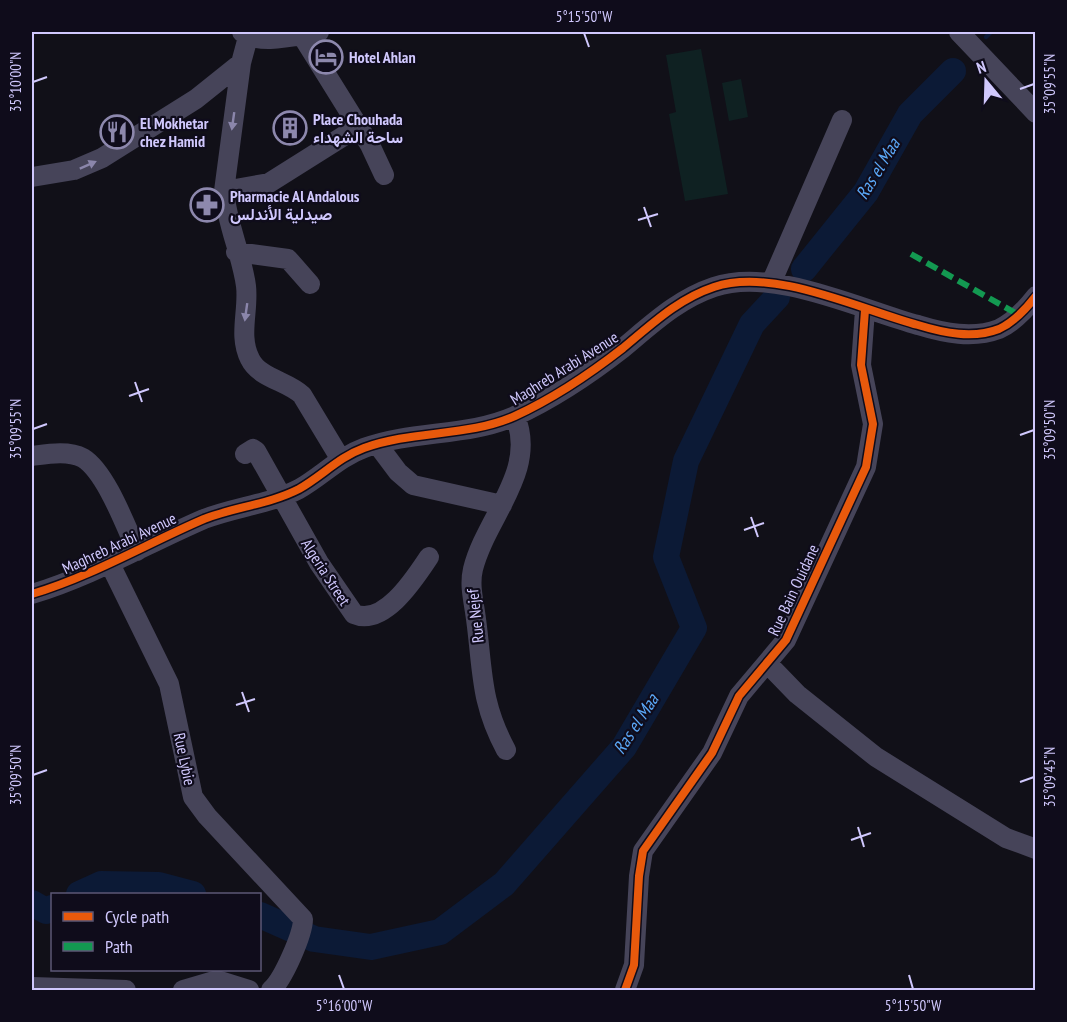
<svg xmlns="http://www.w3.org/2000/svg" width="1067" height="1022" font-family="'PT Sans Narrow',Vazirmatn,sans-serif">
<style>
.green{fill:#0f2122}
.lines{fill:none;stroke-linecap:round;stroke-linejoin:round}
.stream{stroke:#0c1a36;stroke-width:4.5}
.river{stroke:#0c1a36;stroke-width:26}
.minor{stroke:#464459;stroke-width:20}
.quiet{stroke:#139951;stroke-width:6;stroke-dasharray:12 6;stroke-linecap:butt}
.cycleway-casing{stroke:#0f0c1b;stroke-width:11}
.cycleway{stroke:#e8590c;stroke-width:8}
.oneway{fill:#8b86ab}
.ticks{fill:none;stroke:#d0c8fd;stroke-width:2}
.labels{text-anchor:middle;stroke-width:4.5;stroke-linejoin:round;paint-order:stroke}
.poi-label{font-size:16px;font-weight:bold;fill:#d0c8fd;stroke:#0f0c1b;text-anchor:start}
.street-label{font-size:16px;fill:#d0c8fd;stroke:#0f0c1b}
.water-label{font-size:18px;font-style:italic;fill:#5ba8f8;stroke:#0f0c1b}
.neatline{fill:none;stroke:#d0c8fd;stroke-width:2}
.ticks-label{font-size:15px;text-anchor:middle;fill:#d0c8fd}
</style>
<rect width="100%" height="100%" fill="#111018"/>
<path class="green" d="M701,49L728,194L685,201L669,114L676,112L666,55Z
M741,79L748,117L729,121L722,83Z"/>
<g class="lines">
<path class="stream" d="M986,37L991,32"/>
<path class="river" d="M804,269L866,192L910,114L953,71
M79,894L101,884L159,885L193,894
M32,903L46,911L52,908
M260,915L314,939L371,947L440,932L504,884L624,747L694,628L666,557L686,461L752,324L777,297"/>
<path class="minor" d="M242,32C260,46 297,35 319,32
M959,32L1036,113
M301,34L370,145L384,175
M248,37L241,63L224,191C227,225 242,255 246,286C249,310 238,336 250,359C259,378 287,381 302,395L340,458
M32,177L74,170L102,158L196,99L241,63
M224,191L269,183L358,127
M236,252L288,259L310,284
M772,281L842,120
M377,444L398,472L413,485L502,505
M245,454L253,449L256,451L319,563L354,614C384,627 415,578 429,557
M32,456C47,454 68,450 83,458C106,472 126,527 137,551
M110,564L169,684L193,797L207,816L303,919C303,934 283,980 271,990
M32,594C92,576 146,544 204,519C235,507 270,504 299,489C322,476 339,457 364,448C413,430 468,437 515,416C552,399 591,373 623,348C652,324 678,299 714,287C773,267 859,309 918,325C944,333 973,339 999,329C1014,322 1026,309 1036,296
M767,663L797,694L876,757L1006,838L1036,849
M506,750C480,702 483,671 476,619C474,602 469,586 473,569C486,517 538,471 515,416
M32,987L126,990
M183,990L217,980L249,990
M625,990L634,965L639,876L643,851L712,753L739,696L786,640L866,467L873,424L861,365L865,310"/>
<path class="quiet" d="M911,254L1019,315"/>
<defs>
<path id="cycleway" d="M32,594C92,576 146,544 204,519C235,507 270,504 299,489C322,476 339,457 364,448C413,430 468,437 515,416C552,399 591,373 623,348C652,324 678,299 714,287C773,267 859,309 918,325C944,333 973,339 999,329C1014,322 1026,309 1036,296
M625,990L634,965L639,876L643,851L712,753L739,696L786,640L866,467L873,424L861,365L865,310"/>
</defs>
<use href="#cycleway" class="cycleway-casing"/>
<use href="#cycleway" class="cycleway"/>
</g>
<defs><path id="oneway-solid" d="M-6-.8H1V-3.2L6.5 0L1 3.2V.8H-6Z" transform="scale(1.5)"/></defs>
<g class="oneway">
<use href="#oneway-solid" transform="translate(233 121) rotate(98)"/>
<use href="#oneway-solid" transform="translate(88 165) rotate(-24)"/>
<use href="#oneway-solid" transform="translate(246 312) rotate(98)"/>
</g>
<path class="ticks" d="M584,33L589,47M33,82L47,77M1020,89L1034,84M644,207L651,227M638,220L658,214M135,382L142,402M129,396L149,389M33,429L47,424M1020,435L1034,430M751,517L758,537M744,530L764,523M242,692L249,712M236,705L255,699M33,775L47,770M1020,782L1034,777M858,827L864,847M851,840L871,833M339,975L344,989M909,975L913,989"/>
<defs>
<symbol id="hotel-ring" viewBox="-11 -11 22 22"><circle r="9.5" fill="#0f0c1b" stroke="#8d88ad" stroke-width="1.5"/><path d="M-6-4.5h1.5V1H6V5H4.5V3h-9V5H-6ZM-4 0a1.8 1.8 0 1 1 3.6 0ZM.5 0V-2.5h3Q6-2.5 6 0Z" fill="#8d88ad"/></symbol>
<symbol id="building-ring" viewBox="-11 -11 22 22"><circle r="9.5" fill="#0f0c1b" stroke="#8d88ad" stroke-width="1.5"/><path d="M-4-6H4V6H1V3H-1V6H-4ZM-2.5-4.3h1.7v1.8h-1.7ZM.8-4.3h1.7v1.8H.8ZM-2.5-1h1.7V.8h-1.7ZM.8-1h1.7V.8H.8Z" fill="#8d88ad"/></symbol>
<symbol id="restaurant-ring" viewBox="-11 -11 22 22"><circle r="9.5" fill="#0f0c1b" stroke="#8d88ad" stroke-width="1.5"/><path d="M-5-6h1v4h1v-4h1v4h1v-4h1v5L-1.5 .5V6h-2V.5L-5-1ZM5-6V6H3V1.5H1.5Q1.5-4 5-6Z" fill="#8d88ad"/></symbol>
<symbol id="pharmacy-ring" viewBox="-11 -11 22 22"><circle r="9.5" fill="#0f0c1b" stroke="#8d88ad" stroke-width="1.5"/><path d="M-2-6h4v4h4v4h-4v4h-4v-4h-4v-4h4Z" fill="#8d88ad"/></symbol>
</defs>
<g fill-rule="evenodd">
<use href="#hotel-ring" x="307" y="38" width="38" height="38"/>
<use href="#building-ring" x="271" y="109" width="38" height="38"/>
<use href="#restaurant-ring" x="98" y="113" width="38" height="38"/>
<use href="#pharmacy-ring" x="188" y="186" width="38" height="38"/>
</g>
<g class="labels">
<g class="poi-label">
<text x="349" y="63">Hotel Ahlan</text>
<text x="313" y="125">Place Chouhada<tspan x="313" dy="18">ساحة الشهداء</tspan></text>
<text x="140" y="129">El Mokhetar<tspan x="140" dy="18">chez Hamid</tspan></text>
<text x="230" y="202">Pharmacie Al Andalous<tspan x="230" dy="18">صيدلية الأندلس</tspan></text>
</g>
<g class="street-label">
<text transform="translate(564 368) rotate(-32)" y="6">Maghreb Arabi Avenue</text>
<text transform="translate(119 543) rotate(-25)" y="6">Maghreb Arabi Avenue</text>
<text transform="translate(326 572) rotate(57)" y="6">Algeria Street</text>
<text transform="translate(793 590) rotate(-65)" y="6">Rue Bain Ouidane</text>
<text transform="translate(475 616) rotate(-96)" y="6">Rue Nejef</text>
<text transform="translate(185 759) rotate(78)" y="6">Rue Lybie</text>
</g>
<g class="water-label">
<text transform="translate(878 169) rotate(-59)" y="6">Ras el Maa</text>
<text transform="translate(636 724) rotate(-57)" y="6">Ras el Maa</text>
</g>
</g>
<rect width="1067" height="1022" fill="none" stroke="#0f0c1b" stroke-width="66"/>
<rect x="51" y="893" width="210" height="78" fill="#0f0c1b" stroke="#5c5775" stroke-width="1.5"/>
<rect x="63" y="912" width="30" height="9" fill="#e8590c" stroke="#5c5775" stroke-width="1.5"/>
<text x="105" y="923" font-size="18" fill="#d0c8fd">Cycle path</text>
<rect x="63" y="942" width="30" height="9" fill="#139951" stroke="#5c5775" stroke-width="1.5"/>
<text x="105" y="953" font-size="18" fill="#d0c8fd">Path</text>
<g transform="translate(986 81) rotate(341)" stroke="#0f0c1b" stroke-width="4.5" paint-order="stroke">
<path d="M0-4.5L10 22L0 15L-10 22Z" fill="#d0c8fd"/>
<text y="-9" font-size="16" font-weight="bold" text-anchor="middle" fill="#d0c8fd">N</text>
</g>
<rect x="33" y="33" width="1001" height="956" class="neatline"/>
<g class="ticks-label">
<text x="584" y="22">5°15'50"W</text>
<text transform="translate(16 82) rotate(-90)" y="5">35°10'00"N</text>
<text transform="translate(1050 84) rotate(-90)" y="5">35°09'55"N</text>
<text transform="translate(16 429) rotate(-90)" y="5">35°09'55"N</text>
<text transform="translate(1050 430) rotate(-90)" y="5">35°09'50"N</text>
<text transform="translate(16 775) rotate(-90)" y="5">35°09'50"N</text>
<text transform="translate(1050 777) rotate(-90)" y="5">35°09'45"N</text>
<text x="344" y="1011">5°16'00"W</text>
<text x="913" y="1011">5°15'50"W</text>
</g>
</svg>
